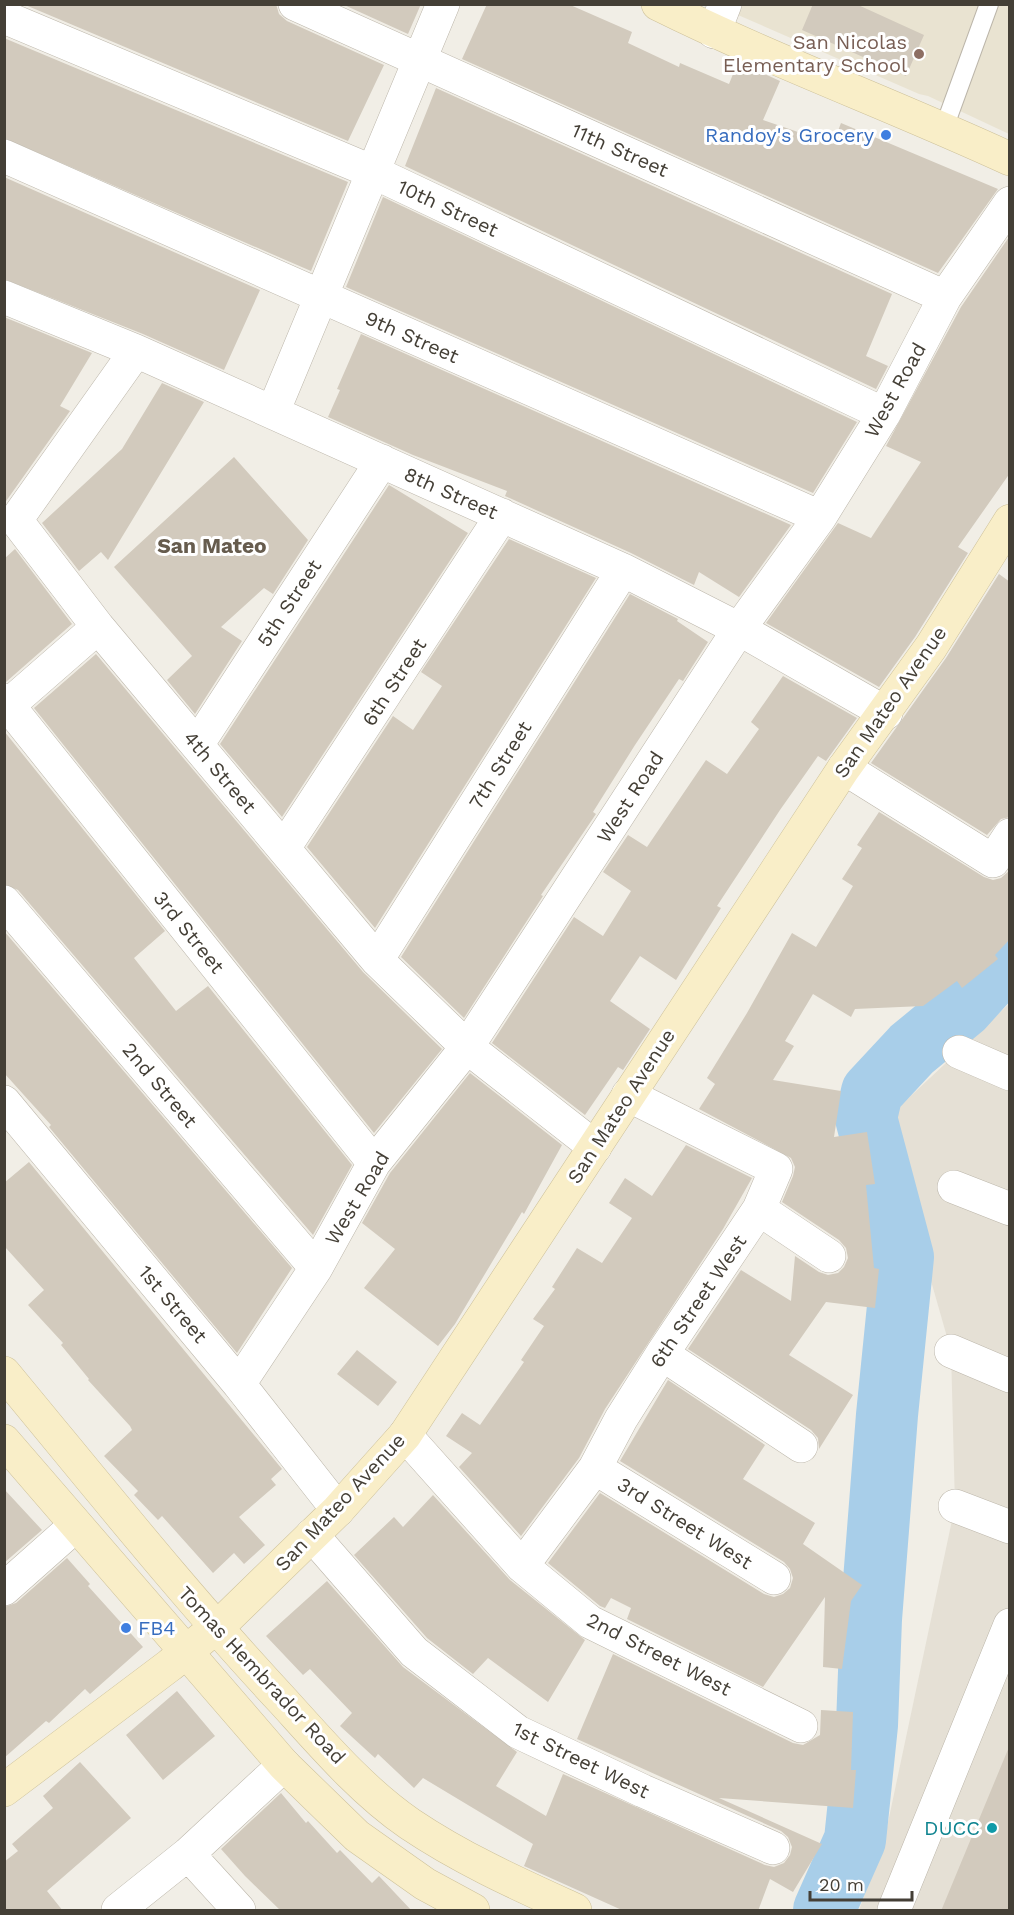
<svg xmlns="http://www.w3.org/2000/svg" width="1014" height="1915" font-family="'Work Sans',sans-serif">
<style>
.residential{fill:#e5e0d5}
.education{fill:#e9e3d1}
.lines{fill:none;stroke-linecap:round;stroke-linejoin:round}
.river{stroke:#a8cee9;stroke-width:62}
.building{fill:#d2cabd}
.lane-casing{stroke:#bcb6aa;stroke-width:20}
.street-casing{stroke:#bcb6aa;stroke-width:34}
.secondary-casing{stroke:#cdc19a;stroke-width:34}
.lane{stroke:#fff;stroke-width:18}
.street{stroke:#fff;stroke-width:33}
.secondary{stroke:#f9eec8;stroke-width:33}
.education-dot{fill:#8d6e63;stroke:#fff;stroke-width:2}
.shop-dot{fill:#3f7fe0;stroke:#fff;stroke-width:2}
.culture-dot{fill:#0f9aa8;stroke:#fff;stroke-width:2}
.labels{text-anchor:middle;stroke-width:6;stroke-linejoin:round;paint-order:stroke}
.education-label{font-size:20px;fill:#785e54;stroke:#fff;text-anchor:end}
.shop-label{font-size:20px;fill:#366cbe;stroke:#fff;text-anchor:end}
.street-label{font-size:20px;fill:#443f36;stroke:#fff}
.culture-label{font-size:20px;fill:#0d838f;stroke:#fff;text-anchor:end}
.neighbourhood-label{font-size:21px;font-weight:bold;fill:#665c4e;stroke:#fff}
</style>
<rect width="100%" height="100%" fill="#f1eee6"/>
<path class="residential" d="M1009,1004V1910H859L883,1846L955,1506L951,1351L888,1130L899,1107Z"/>
<path class="education" d="M742,4L1009,5V134L928,96L919,94L738,15Z"/>
<g class="lines">
<path class="river" d="M824,1910L855,1840L867,1725L871,1619L887,1415L903,1257L866,1118L872,1092L912,1049L963,1007L1010,955"/>
</g>
<path class="building" d="M23,4H276L279,14L287,21L384,65L348,141Z
M342,4H421L408,34Z
M487,4H568L632,32L628,43L679,67L680,63L729,84L738,62L780,81L763,120L833,144L841,123L998,189L938,273L462,59Z
M813,4H856L924,35L906,76L802,30Z
M4,38L348,182L311,271L4,138Z
M436,88L892,294L866,356L888,366L876,389L405,166Z
M4,177L260,290L224,370L143,334L4,279Z
M383,197L857,422L813,493L346,287Z
M1009,237L1010,473L958,547L968,553L915,637L879,687L766,623L838,523L871,538L921,462L886,446L961,307Z
M4,317L92,353L60,406L70,411L4,504Z
M361,334L791,525L739,597L699,572L694,585L631,553L505,496L507,491L413,455L328,417L340,390L337,389Z
M162,383L204,402L108,560L101,552L79,571L42,523L122,449Z
M234,457L308,540L273,594L264,588L221,627L242,641L195,714L167,680L192,656L114,567Z
M389,485L468,533L282,817L220,744Z
M509,539L596,578L375,928L307,847L393,716L413,730L442,686L421,672Z
M15,549L72,624L6,682L4,559Z
M999,574L1010,582V817L1001,819L987,835L871,763L946,658Z
M630,594L678,619L677,621L708,642L683,681L679,679L635,745L593,812L596,814L541,895L543,896L464,1018L401,957Z
M96,654L363,972L442,1049L374,1133L34,708Z
M783,676L857,718L826,761L818,756L780,810L717,906L721,908L676,980L640,956L610,1001L650,1029L623,1070L618,1067L585,1115L492,1043L574,917L603,936L631,891L603,872L628,835L647,847L706,760L727,774L759,729L751,722Z
M4,731L165,931L134,958L176,1011L208,986L352,1165L313,1235L18,890L4,884Z
M879,812L984,877L993,880L1001,878L1010,870V939L995,955L998,959L962,988L957,981L923,1006L855,1009L851,1017L813,994L785,1041L794,1046L773,1080L841,1091L834,1137L867,1132L875,1184L866,1185L874,1268L879,1269L875,1308L826,1302L789,1355L853,1395L819,1449L818,1438L811,1430L688,1349L741,1270L791,1301L795,1256L819,1272L828,1275L838,1273L844,1267L848,1258L846,1248L839,1240L782,1202L793,1176L795,1167L791,1158L699,1109L715,1084L707,1078L747,1013L792,933L816,947L853,886L842,879L862,848L857,845Z
M4,931L292,1268L237,1353L49,1127L51,1125L4,1073Z
M470,1073L562,1145L524,1214L522,1212L455,1324L438,1346L364,1288L395,1249L362,1223L390,1173Z
M686,1145L752,1178L723,1229L605,1409L579,1458L521,1536L459,1467L472,1453L446,1436L462,1413L480,1425L524,1362L521,1360L544,1326L533,1319L555,1289L552,1287L577,1248L602,1263L632,1218L609,1203L625,1178L652,1196Z
M29,1162L282,1469L271,1479L276,1485L239,1517L265,1545L244,1564L234,1553L213,1573L162,1516L158,1520L134,1495L138,1491L104,1456L132,1430L130,1426L88,1380L89,1379L61,1345L63,1343L28,1305L44,1290L5,1247L4,1183Z
M357,1350L397,1382L378,1406L337,1374Z
M668,1380L765,1445L743,1479L815,1523L803,1544L862,1585L851,1601L842,1669L823,1667L825,1597L763,1687L627,1619L631,1608L611,1598L605,1608L600,1606L548,1563L600,1493L764,1594L774,1597L783,1594L790,1588L793,1578L790,1569L784,1562L620,1461Z
M4,1489L42,1530L4,1563Z
M433,1495L510,1580L585,1640L548,1702L488,1658L473,1674L427,1638L354,1555L394,1517L403,1527Z
M67,1558L90,1584L88,1586L143,1647L90,1694L85,1689L49,1723L46,1721L4,1758V1607L16,1603Z
M327,1581L403,1667L517,1752L496,1786L546,1816L563,1774L765,1865L774,1867L784,1863L790,1855L792,1847L788,1837L781,1831L577,1739L613,1654L793,1743L803,1745L820,1735L821,1710L853,1712L851,1770H856L853,1808L719,1798L822,1844L793,1892L770,1879L758,1911H624L524,1866L533,1844L423,1778L414,1788L378,1754L375,1758L340,1726L352,1713L310,1669L303,1675L266,1636Z
M177,1691L215,1736L163,1780L126,1735Z
M1009,1747L1010,1911H941Z
M80,1762L131,1818L47,1891L63,1911H4V1862L18,1851L12,1844L53,1808L43,1796Z
M281,1793L306,1823L308,1821L337,1853L340,1850L372,1883L379,1876L412,1911H281L245,1876L221,1849Z"/>
<g class="lines">
<defs>
<path id="lane" d="M944,128L989,4"/>
<path id="street" d="M295,4L945,297
M4,17L373,172L884,414
M714,32L725,4
M4,156L820,517
M4,297L136,351L623,570L739,629L886,713
M136,351L16,520L98,627L377,960L467,1047L595,1147
M273,412L443,4
M4,700L374,1163
M4,709L98,627
M197,745L382,461
M844,768L993,861L1010,835
M284,848L502,515
M4,902L316,1268
M377,960L623,570
M959,1052L1010,1074
M4,1102L239,1384L338,1510
M954,1187L1010,1209
M759,1209L829,1256
M951,1351L1010,1376
M662,1354L801,1446
M239,1384L316,1268L374,1163L467,1047L739,629L820,517L884,414L945,297L1010,203
M405,1435L522,1566L590,1622L801,1726
M595,1468L774,1578
M955,1506L1010,1527
M312,1535L414,1652L518,1732L643,1791L773,1848
M522,1566L595,1468L621,1419L662,1354L759,1209L776,1169L628,1095
M4,1589L75,1526
M188,1854L239,1910
M118,1910L188,1854L284,1765
M894,1910L1010,1625"/>
<path id="secondary" d="M658,4C773,61 893,105 1010,159
M4,1373C96,1484 185,1596 283,1701C322,1744 362,1791 410,1824C462,1859 518,1884 575,1910
M4,1441L284,1765L357,1836L425,1884L473,1910
M4,1790L170,1665L226,1619L338,1510L405,1435L844,768L931,647L1010,521"/>
</defs>
<use href="#lane" class="lane-casing"/>
<use href="#street" class="street-casing"/>
<use href="#secondary" class="secondary-casing"/>
<use href="#lane" class="lane"/>
<use href="#street" class="street"/>
<use href="#secondary" class="secondary"/>
</g>
<circle class="education-dot" cx="919" cy="54" r="6"/>
<g class="shop-dot">
<circle cx="886" cy="135" r="6"/>
<circle cx="126" cy="1628" r="6"/>
</g>
<circle class="culture-dot" cx="992" cy="1828" r="6"/>
<g class="labels">
<g class="education-label">
<text x="907" y="49">San Nicolas<tspan x="907" dy="23">Elementary School</tspan></text>
</g>
<g class="shop-label">
<text x="874" y="142">Randoy's Grocery</text>
<text x="138" y="1635" text-anchor="start">FB4</text>
</g>
<g class="street-label">
<text transform="translate(620 150) rotate(24)" y="7">11th Street</text>
<text transform="translate(448 208) rotate(25)" y="7">10th Street</text>
<text transform="translate(412 337) rotate(24)" y="7">9th Street</text>
<text transform="translate(895 390) rotate(-61)" y="7">West Road</text>
<text transform="translate(451 493) rotate(24)" y="7">8th Street</text>
<text transform="translate(289 603) rotate(-57)" y="7">5th Street</text>
<text transform="translate(394 682) rotate(-57)" y="7">6th Street</text>
<text transform="translate(890 702) rotate(-55)" y="7">San Mateo Avenue</text>
<text transform="translate(500 765) rotate(-58)" y="7">7th Street</text>
<text transform="translate(220 772) rotate(50)" y="7">4th Street</text>
<text transform="translate(630 797) rotate(-57)" y="7">West Road</text>
<text transform="translate(189 932) rotate(51)" y="7">3rd Street</text>
<text transform="translate(160 1085) rotate(50)" y="7">2nd Street</text>
<text transform="translate(621 1106) rotate(-57)" y="7">San Mateo Avenue</text>
<text transform="translate(357 1198) rotate(-59)" y="7">West Road</text>
<text transform="translate(698 1301) rotate(-56)" y="7">6th Street West</text>
<text transform="translate(173 1304) rotate(50)" y="7">1st Street</text>
<text transform="translate(340 1502) rotate(-47)" y="7">San Mateo Avenue</text>
<text transform="translate(685 1523) rotate(32)" y="7">3rd Street West</text>
<text transform="translate(659 1654) rotate(27)" y="7">2nd Street West</text>
<text transform="translate(262 1675) rotate(47)" y="7">Tomas Hembrador Road</text>
<text transform="translate(581 1760) rotate(26)" y="7">1st Street West</text>
</g>
<g class="culture-label">
<text x="980" y="1835">DUCC</text>
</g>
<g class="neighbourhood-label">
<text x="212" y="553">San Mateo</text>
</g>
</g>
<rect width="1014" height="1915" fill="none" stroke="#443f36" stroke-width="12"/>
<path d="M810 1891v9h102v-9" fill="none" stroke="#443f36" stroke-width="3"/>
<text x="819" y="1891" font-size="18" fill="#443f36" stroke="#ffffff" stroke-width="4.5" paint-order="stroke">20 m</text>
</svg>
